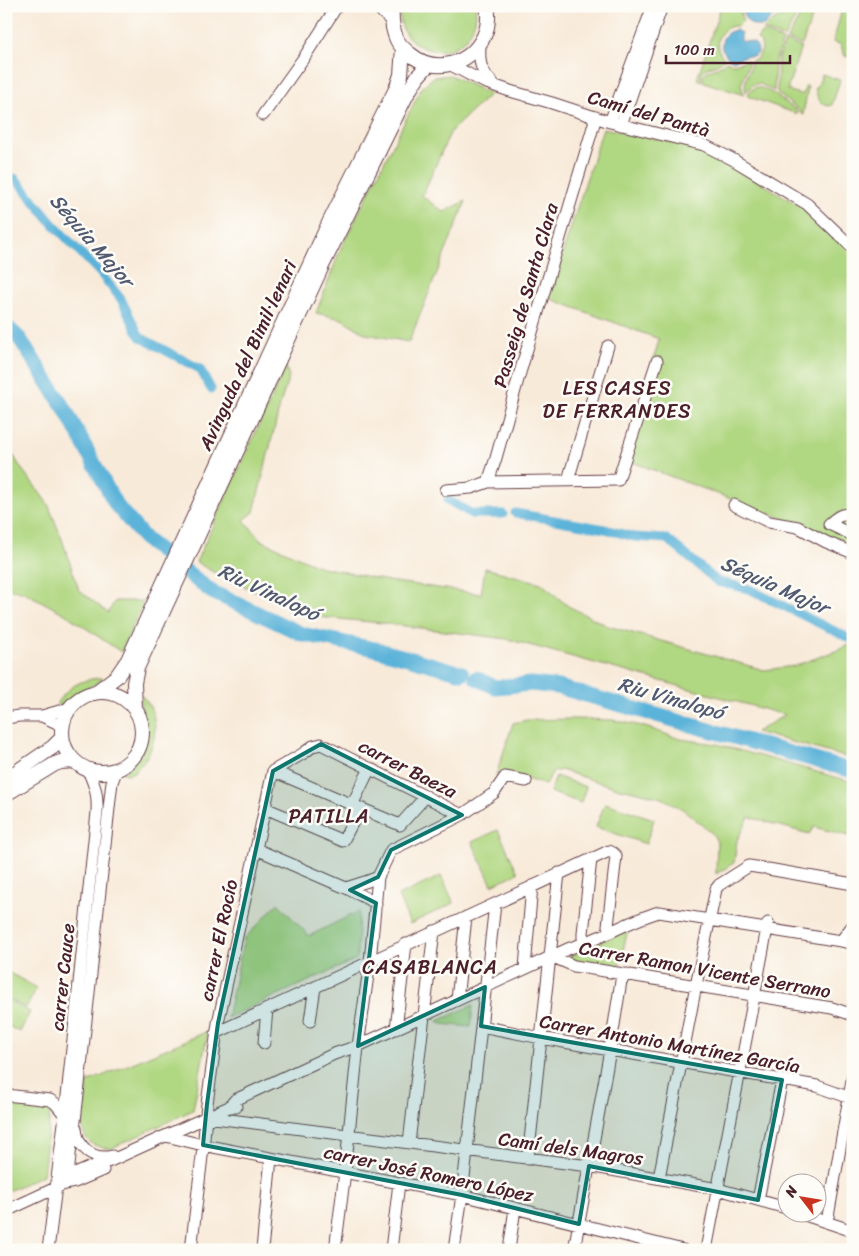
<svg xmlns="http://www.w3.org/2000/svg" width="859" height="1256" font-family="Sriracha,sans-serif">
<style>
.green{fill:#b0d781;stroke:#7d7b56}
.water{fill:#5cb3d9;stroke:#536982}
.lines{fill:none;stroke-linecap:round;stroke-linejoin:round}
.canal{stroke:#5cb3d9;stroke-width:9}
.river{stroke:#5cb3d9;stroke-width:15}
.minor-casing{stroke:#643d45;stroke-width:13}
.major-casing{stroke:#643d45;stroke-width:16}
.minor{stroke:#fff;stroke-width:11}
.major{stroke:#fff;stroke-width:14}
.marked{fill:#0f766e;fill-opacity:0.2;stroke:#0f766e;stroke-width:4;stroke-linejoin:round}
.labels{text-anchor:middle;stroke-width:5;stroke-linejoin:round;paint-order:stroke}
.street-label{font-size:19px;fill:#4a1f2b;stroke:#fdfcf7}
.water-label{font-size:20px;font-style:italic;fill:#515a71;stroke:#fdfcf7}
.neighbourhood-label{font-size:20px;letter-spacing:1px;fill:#4a1f2b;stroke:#fdfcf7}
</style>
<rect width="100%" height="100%" fill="#fdfcf7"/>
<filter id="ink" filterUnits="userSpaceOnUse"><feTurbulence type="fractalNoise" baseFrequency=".02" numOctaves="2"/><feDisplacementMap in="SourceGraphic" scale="10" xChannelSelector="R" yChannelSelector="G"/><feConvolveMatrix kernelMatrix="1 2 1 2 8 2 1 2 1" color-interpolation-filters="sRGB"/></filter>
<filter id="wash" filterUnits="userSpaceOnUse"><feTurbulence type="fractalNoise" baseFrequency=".0096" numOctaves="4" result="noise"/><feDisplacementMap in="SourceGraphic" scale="20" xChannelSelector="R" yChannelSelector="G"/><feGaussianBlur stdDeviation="1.12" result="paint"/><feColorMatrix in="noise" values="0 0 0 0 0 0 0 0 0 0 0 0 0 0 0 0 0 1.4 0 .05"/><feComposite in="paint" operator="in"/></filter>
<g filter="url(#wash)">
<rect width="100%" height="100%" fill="#f8ead9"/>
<path class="green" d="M401,6H475C477,14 475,22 472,29C454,69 391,49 401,6Z
M721,6H738L743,21L738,26C726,25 715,35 718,48C719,52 722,55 724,59C716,68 698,65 702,81L697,79Z
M791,6H802L784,38L763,30C767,27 771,21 776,19C785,15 788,18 791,6Z
M805,6H816L802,45L787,39L799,18Z
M843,6H853V44L848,57L845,56L840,44L833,42Z
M761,33H766L783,41L775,61L774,91L760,84H754L746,92C742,79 751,74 751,61L757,59L762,50L761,43L757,39Z
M786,41L801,47L787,90L802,95L806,86L808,87L803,115L801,114L800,111L777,93L778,58Z
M748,60V66L741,85L744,95L704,82L703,75C709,68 720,68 726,61L734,64Z
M822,74L840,80L832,105L828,106C818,103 817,97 815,87H817Z
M450,75L490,94L451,131L422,196L444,212L466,201L409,342L366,334L342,319L316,313L341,248L422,87L434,77Z
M756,87C772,89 784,102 797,111V114L747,96L750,91Z
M603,128L701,148L809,211L853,254V545L627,460L659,339L548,298Z
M286,366L289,377L281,401L254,512L244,520L261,540L318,566L388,581L481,594L485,568L541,583L568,606L608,626L764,670L794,666L841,649L851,644L853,645V759L756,732L785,715L507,639L381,623L318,617L224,578L196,562Z
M6,443L21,468L34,485L48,504L62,539L79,590L108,613L115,601H144L121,652L65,614L24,592L6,588Z
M98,678H102L103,679C95,685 86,688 78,693C71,697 66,704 58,706L57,703L58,701C70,686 80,680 98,678Z
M142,696C162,715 157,748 139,767C134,772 130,776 123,773C140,759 151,743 145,721C145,718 143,716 142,713C141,708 141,702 141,697Z
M573,719L613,720L642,726L680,739L717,744L853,782V837L814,827L809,834L749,817L737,840L734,863L716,874L717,842L713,834L684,810L662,798L626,789L623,790L561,770L553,772L545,785L502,771L496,775L513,723L527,720Z
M556,776L586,787L581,803L550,792Z
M605,803L654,819L646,844L596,827Z
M498,830L518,873L492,885L472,842Z
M441,876L454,903L410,924L398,896Z
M278,903L309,936L359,911L357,959L227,1018L244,939Z
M628,929L619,968L576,962L567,958Z
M6,971L37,988L26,1008L6,997Z
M6,999L30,1012L20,1032L6,1025Z
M473,1005L471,1027L441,1024L438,1021Z
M208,1031L193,1110L110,1149C95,1147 85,1143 82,1127L88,1082Z
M6,1100L44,1104L49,1108L50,1114L43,1175L6,1192Z"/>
<path class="water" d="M741,6H788V9L781,15L773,16L764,26C750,28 744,20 741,6Z
M736,30L741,33V41C749,42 758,40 758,53L755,56C752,56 749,56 746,56C740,57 735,63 730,59C726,57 725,52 722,49C721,38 725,32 736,30Z"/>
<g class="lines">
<path class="canal" d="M6,175L16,179L52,223L100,273L121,299L140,337L200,369L211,389
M448,500L472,514H503
M515,513L605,529L634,537L667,539L718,582L749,589L853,640"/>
<path class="river" d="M6,326L20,339L65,409L116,505L146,540L212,592L302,634L375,649L462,673
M476,678L495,687L531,684L558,687L853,771"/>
</g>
</g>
<g filter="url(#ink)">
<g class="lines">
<defs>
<path id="minor" d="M376,6L391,21
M480,45C479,62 480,71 493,83
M449,64L484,82L510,91L552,103L610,122L704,145L732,159L807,204L853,248
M263,115L305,56L337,6
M610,122L653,6
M621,125L662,6
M568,480L608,346
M488,482L496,458L519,376L596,117
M446,490L471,488L488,482L618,480L657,361
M734,505L769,522L798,527L826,542L853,553
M853,516C843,511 836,518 829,524L853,535
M42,716L57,723L62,728
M6,718L19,716H42L70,708
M273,771L304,753L313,746L321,744L462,815L494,793L505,777L526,781
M273,771L400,825L426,796
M352,805L370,768
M265,808L343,841L360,808
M256,849L346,888L376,903
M768,869L853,884
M346,888L368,881L378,877L391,850L462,815
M841,941L853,925
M586,943L583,938V933L591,859
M551,956L574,966L832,1008L853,1015
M525,968L532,886
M457,1000L466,917
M310,1021L315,987
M481,1026L541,1038L817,1086L853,1099
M396,1029L406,944
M216,1033L609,851L613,853L616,856L608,926
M264,1043L267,1009
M6,1095L50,1100L55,1103L65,1115
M229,1107L235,1100L334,1054L358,1046L570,948C601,939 628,921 659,912L841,941L853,944
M207,1117L589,1166L718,1189L786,1208
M76,1128C77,1147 93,1161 112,1156
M166,1136L203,1145L462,1195L683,1250
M409,1143L434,931
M528,1159L559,873
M68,1177L72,1133L75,1121L78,1094L110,799L112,782L117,769
M659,1178L696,985L716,889L719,885L749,866L762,868
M64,1181L68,1177L94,1166L110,1161L229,1107H236
M758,1200L782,1080
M6,1211L62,1185L75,1182L103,1170
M802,1214L853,1231
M827,1222L853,1075
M48,1250L65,1115L97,812C98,793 95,787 88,770
M191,1250L204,1139L207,1104L218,1023L273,771
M262,1250L271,1158
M335,1250L345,1172L358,1046L370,961L378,877
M391,1250L399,1183
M454,1250L462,1195L495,904
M509,1250L515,1208
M574,1250L610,1050L621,981L627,974
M706,1250L768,923"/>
<path id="major" d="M392,6C391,18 392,29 397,40C400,46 405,50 410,54C435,75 470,65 484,36C488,27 489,16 487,6
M62 732a40 40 0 1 1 80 0a40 40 0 1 1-80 0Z
M95,693L117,676L128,660L306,273L329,223L396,89L401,75L403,48
M135,710L134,683L137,668L322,266L407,94L418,76L429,64
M6,779L53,747L62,738
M6,794L55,764L61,762L74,761"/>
</defs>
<use href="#minor" class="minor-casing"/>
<use href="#major" class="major-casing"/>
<use href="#minor" class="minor"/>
<use href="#major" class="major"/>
</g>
</g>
<path class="marked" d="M321,744L462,815L391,850L378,877L350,890L376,903L358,1046L485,987L481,1026L782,1080L758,1200L589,1166L579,1224L462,1195L203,1145L207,1104L218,1023L273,771Z"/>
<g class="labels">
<g class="street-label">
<text transform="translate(649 113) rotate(16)" y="7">Camí del Pantà</text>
<text transform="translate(525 295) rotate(-74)" y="7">Passeig de Santa Clara</text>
<text transform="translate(247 355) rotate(-65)" y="7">Avinguda del Bimil·lenari</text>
<text transform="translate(408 768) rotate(27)" y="7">carrer Baeza</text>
<text transform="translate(218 940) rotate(-78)" y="7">carrer El Rocío</text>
<text transform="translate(705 969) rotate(10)" y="7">Carrer Ramon Vicente Serrano</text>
<text transform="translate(62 977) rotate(-84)" y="7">carrer Cauce</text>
<text transform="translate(670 1043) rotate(10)" y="7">Carrer Antonio Martínez García</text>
<text transform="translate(571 1148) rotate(8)" y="7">Camí dels Magros</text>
<text transform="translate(429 1173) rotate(12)" y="7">carrer José Romero López</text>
</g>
<g class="water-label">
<text transform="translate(92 240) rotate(49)" y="7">Séquia Major</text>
<text transform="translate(775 585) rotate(24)" y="7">Séquia Major</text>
<text transform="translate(269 592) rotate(25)" y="7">Riu Vinalopó</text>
<text transform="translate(671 698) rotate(16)" y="7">Riu Vinalopó</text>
</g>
<g class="neighbourhood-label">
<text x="617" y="395">LES CASES<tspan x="617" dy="23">DE FERRANDES</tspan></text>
<text x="329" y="823">PATILLA</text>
<text x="430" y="974">CASABLANCA</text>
</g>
</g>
<rect width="859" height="1256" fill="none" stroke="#fdfcf7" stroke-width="25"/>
<g transform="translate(802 1198) rotate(301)"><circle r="24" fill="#fdfcf7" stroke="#b5a4a5"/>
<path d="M0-4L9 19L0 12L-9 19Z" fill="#c8321e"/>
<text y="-8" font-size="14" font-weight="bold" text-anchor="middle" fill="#4a1f2b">N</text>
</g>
<path d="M666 55v8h124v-8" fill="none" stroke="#4a1f2b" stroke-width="2.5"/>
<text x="674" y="55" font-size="15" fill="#4a1f2b" stroke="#fdfcf7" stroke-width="4" paint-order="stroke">100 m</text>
</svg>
